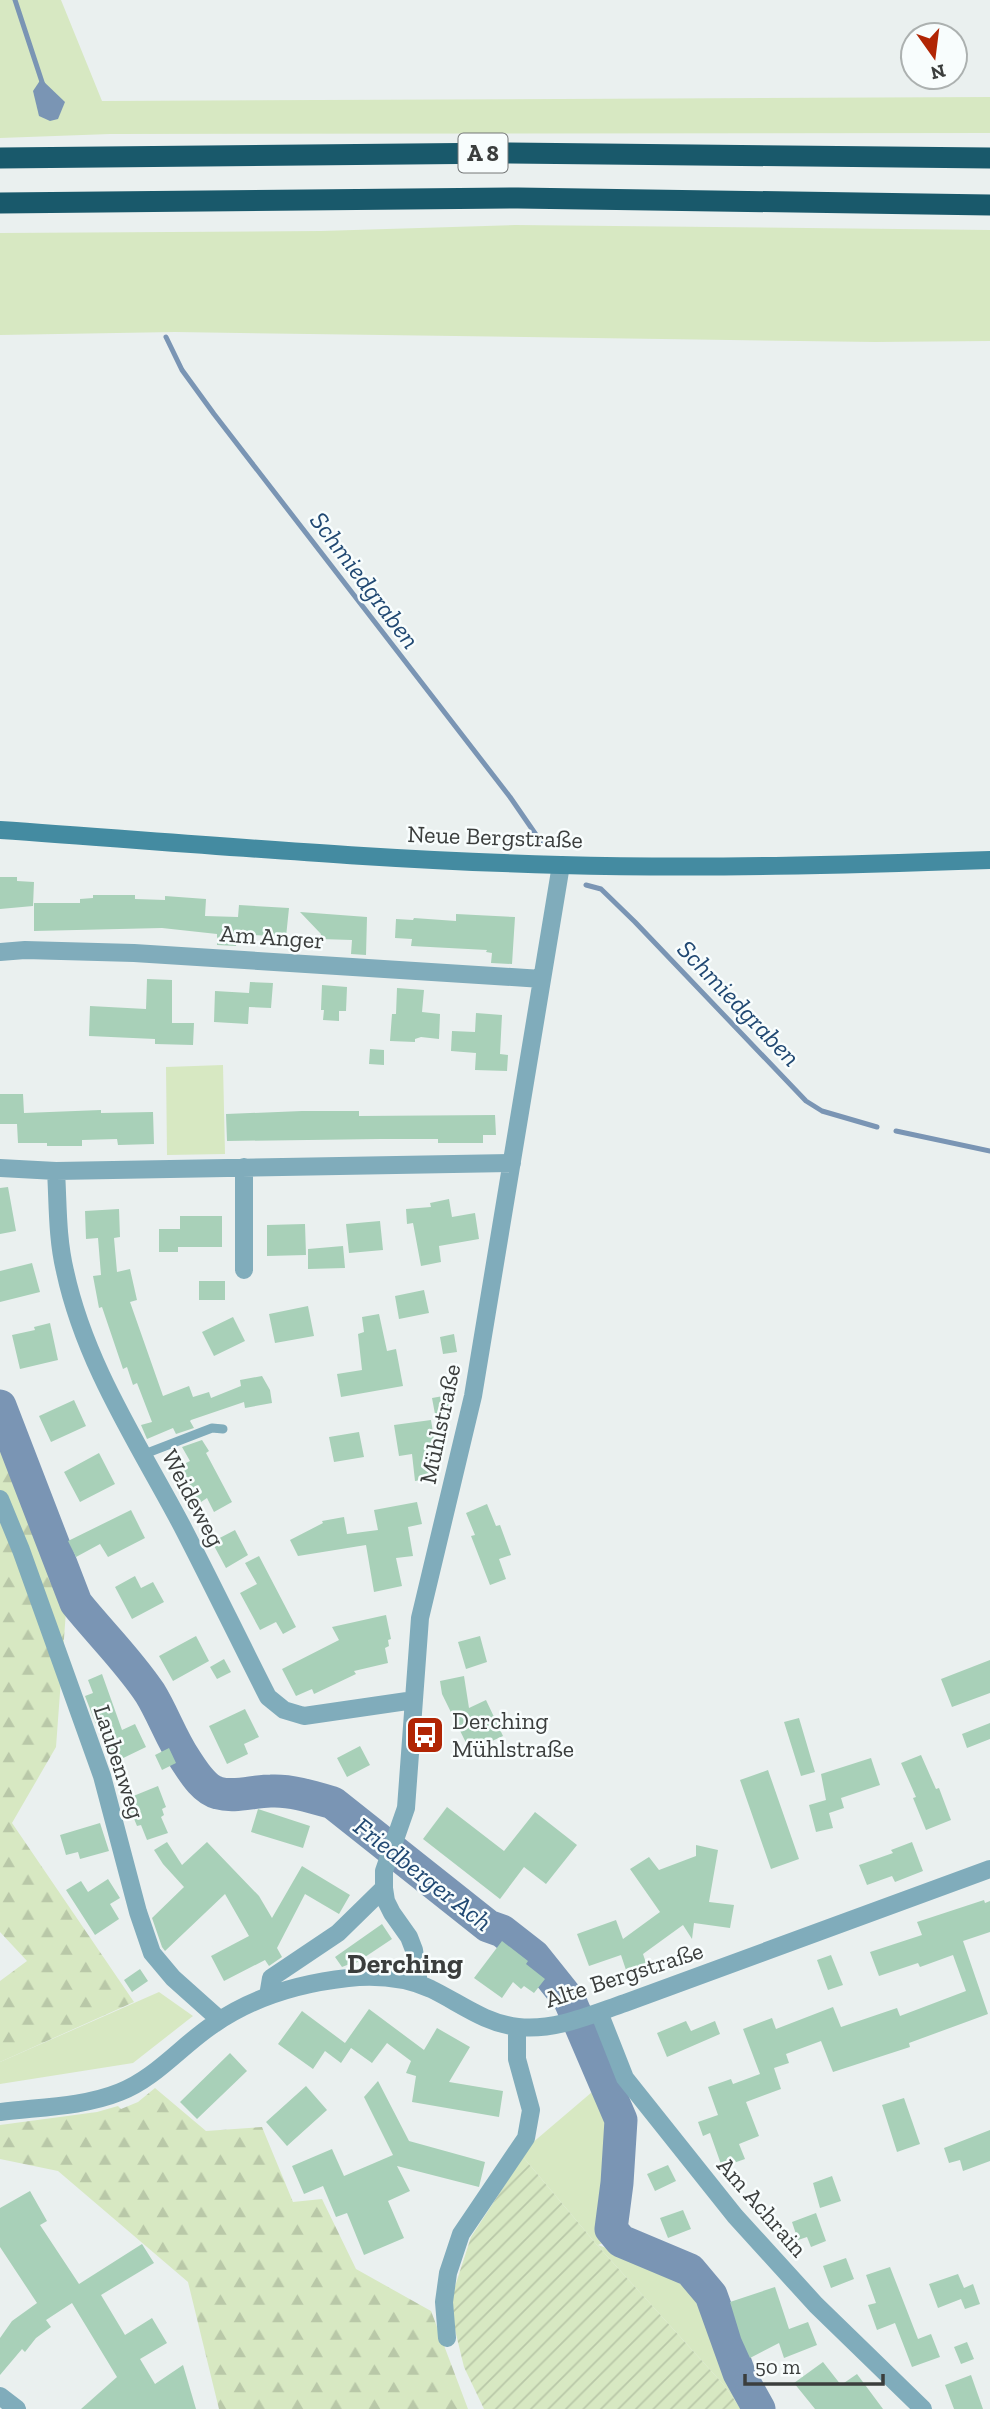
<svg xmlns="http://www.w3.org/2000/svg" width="990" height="2409" font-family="'Zilla Slab',serif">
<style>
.grass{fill:#d7e8c2}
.forest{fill:url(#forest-firs)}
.garden{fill:url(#garden-furrows)}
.water{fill:#7a95b4}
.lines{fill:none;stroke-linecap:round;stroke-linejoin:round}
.stream{stroke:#7a95b4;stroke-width:5}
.river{stroke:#7a95b4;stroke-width:33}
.building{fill:#a8d0b8}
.service{stroke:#80acbb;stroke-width:9}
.minor{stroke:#80acbb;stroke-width:18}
.tertiary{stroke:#80acbb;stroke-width:18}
.secondary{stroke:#448ba1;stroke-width:18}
.motorway{stroke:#19596b;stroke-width:21}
.labels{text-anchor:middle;stroke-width:5;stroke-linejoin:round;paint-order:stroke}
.shield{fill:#f8fdfd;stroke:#747777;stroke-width:2}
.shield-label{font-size:23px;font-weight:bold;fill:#3b3e3d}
.street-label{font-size:24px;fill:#3b3e3d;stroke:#f8fdfd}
.poi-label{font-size:24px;fill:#3b3e3d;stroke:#f8fdfd;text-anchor:start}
.water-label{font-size:26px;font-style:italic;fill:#204872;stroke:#f8fdfd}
.quarter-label{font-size:28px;font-weight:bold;fill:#3b3e3d;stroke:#f8fdfd}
</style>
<defs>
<pattern id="forest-firs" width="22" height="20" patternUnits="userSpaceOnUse" patternTransform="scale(1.75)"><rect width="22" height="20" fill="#d7e8c2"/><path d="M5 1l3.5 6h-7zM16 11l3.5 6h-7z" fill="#b9c8a8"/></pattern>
<pattern id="garden-furrows" width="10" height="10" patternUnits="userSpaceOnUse" patternTransform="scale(1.75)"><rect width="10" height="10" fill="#d7e8c2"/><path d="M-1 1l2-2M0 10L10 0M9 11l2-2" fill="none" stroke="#b9c8a8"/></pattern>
</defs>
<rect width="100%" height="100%" fill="#eaf0ef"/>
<path class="grass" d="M0,0H61L102,101L990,97V133L110,134L0,138Z
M515,225L990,230V341L875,342L175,332L0,335V233L321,231Z
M223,1065L225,1154L167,1155L166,1067Z
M159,1992L193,2016L133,2063L0,2084V2062Z
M612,2075L629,2121L626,2175L621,2216L629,2232L598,2245L689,2277L711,2306L732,2369L755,2409H741L723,2384L597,2245L523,2157L531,2144Z"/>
<path class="forest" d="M0,1418L68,1584L56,1747L12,1823L134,2002L0,2062V1981L27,1961L0,1932Z
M155,2088L206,2131L262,2127L293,2202L322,2199L356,2269L431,2311L468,2409H219L188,2282L58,2171L0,2159V2125L97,2112L118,2106L121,2109L138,2102Z"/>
<path class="garden" d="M523,2157L597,2245L723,2384L741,2409H484L464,2367L449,2305L471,2237Z"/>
<path class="water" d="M41,79L65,102L58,119L50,121L39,116L33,91Z"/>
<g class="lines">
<path class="stream" d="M15,0L43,85
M166,337L182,370L214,414L510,797L541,842
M586,885L601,889L635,922L806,1101L822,1111L877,1127
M896,1131L990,1151"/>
<path class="river" d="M0,1406L76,1603C100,1633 128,1660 150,1693C163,1714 171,1738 185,1759C193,1771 203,1789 218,1793C235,1798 253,1791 271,1791C291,1790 313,1797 333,1803L488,1926L502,1931L534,1956L570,2001L621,2120L617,2183L611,2229L621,2241L690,2270L711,2295L739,2373L759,2409"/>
</g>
<path class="building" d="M0,877H17V881L34,882L33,906L0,909Z
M93,895H135V899L165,900V896L206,899L205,916L238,917L239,905L289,908L286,937L237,934L236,946L217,945V934L162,928L34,931V903H80V899L93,898Z
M300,912L367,917L366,955L351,954L352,940L320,939L321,934Z
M456,914L515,917L512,964L491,963L492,953L486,952L487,950L411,946L412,939L395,938L396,919L413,920L414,918L456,921Z
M147,979L172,980V1023H194L193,1045L155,1044V1039L89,1036L90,1006L146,1009Z
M250,982L273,983L271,1008L249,1007L248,1024L214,1022L215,991L249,993Z
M322,985L347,987L346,1011H339V1021L323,1020L324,1010H321Z
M397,988L424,990L422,1012L440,1014L439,1039L421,1037L415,1039V1042L390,1041L392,1014H396Z
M476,1013L502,1015L500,1054L508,1055L507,1071L475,1070L476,1053L451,1051L452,1031L475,1032Z
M370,1049L384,1050V1065L369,1064Z
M0,1094H23L24,1113L101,1110V1113L153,1112L154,1144L118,1145L117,1139L82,1140V1146H47V1143H18L17,1124H0Z
M302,1111H359V1116L495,1115L496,1135H483V1143H438V1139H380L227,1141L226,1114Z
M8,1187L16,1231L0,1234V1188Z
M449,1199L452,1217L475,1213L479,1239L439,1246L441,1262L421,1266L413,1223L407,1224L406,1209L431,1207L430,1203Z
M119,1209L120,1237L114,1238L117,1272L130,1269L137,1300L130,1302L163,1396L189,1386L193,1397L209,1392L211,1398L241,1386L240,1380L262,1376L270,1390L272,1403L245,1408L244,1402L191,1420L190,1421L194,1428L176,1434L173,1428L147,1439L141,1425L152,1422L137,1383L133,1385L127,1367L123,1369L102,1307L99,1308L93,1276L101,1275L98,1238L86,1239L85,1211Z
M180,1216H222V1247H178V1252H159V1229H180Z
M380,1221L383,1250L349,1253L346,1224Z
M305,1224L306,1255L267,1256V1225Z
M343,1246L345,1268L308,1269V1249Z
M32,1263L40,1292L0,1302V1271Z
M199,1281H225V1300H199Z
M424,1290L429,1313L399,1319L395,1296Z
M308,1306L314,1336L275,1343L269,1314Z
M379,1314L387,1351L396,1349L403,1386L341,1397L337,1374L362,1370L358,1334L364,1332L362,1317Z
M233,1317L245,1341L214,1356L202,1332Z
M50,1323L58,1360L20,1369L12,1335L35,1330L34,1327Z
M454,1334L457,1352L443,1354L440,1337Z
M449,1395L451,1411L435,1414L432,1398Z
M74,1400L86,1426L51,1442L39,1416Z
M431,1420L436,1451L427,1452L431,1479L415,1481L412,1454L399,1456L394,1425Z
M359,1432L364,1457L334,1462L329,1437Z
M202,1440L209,1451L206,1453L232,1502L214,1512L207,1498L198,1504L178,1467L190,1461L182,1447Z
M99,1453L115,1484L80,1502L64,1472Z
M417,1502L422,1524L408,1527L413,1556L396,1558L402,1586L374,1592L366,1545L298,1556L290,1540L323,1523L322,1521L344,1517L347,1534L378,1530L374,1510Z
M487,1504L496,1526L500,1525L511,1555L499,1559L506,1579L490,1585L471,1536L475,1535L466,1513Z
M131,1510L145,1538L108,1557L100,1544L76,1557L68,1541Z
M235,1530L248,1555L226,1568L212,1542Z
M259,1556L296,1627L283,1634L276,1622L260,1630L240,1593L257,1584L245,1563Z
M135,1576L141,1588L153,1582L164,1602L132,1619L115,1587Z
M386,1615L391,1639L388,1640L389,1646L385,1648L388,1663L354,1671L356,1674L314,1694L312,1689L296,1696L282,1669L339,1640L332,1627Z
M196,1636L209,1661L173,1681L159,1656Z
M480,1636L487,1662L466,1669L458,1642Z
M224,1659L231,1672L217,1679L210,1667Z
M990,1660V1693L952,1707L941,1679Z
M102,1674L122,1730L135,1724L146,1747L115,1762L95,1722L85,1696L93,1693L88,1680Z
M464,1676L469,1708L486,1700L503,1736L470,1751L442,1694L440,1681Z
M245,1709L259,1737L244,1744L248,1754L227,1764L209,1726Z
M799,1718L815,1772L801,1776L784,1722Z
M990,1723V1739L967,1748L962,1734Z
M360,1746L370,1765L347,1777L337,1758Z
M169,1748L176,1763L162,1770L155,1755Z
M921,1755L936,1789L939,1788L951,1820L926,1830L913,1798L916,1797L901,1763Z
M871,1758L880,1785L841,1798L844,1808L829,1813L833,1828L816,1832L809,1805L826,1800L821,1774Z
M768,1770L799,1859L771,1869L740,1780Z
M158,1786L166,1807L162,1809L164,1815L161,1817L168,1833L147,1840L141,1825L137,1826L126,1799Z
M447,1807L504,1851L535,1812L577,1845L546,1884L524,1867L500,1899L423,1839Z
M258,1809L310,1826L303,1848L251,1832Z
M100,1823L109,1851L80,1859L78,1852L66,1855L60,1835Z
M167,1842L182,1865L207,1842L259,1896L272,1918L302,1866L350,1895L339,1914L305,1894L277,1948L282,1957L269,1966L265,1960L224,1981L211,1956L249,1936L225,1894L165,1951L162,1947L152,1918L184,1887L163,1864L154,1850Z
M912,1842L923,1871L895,1882L892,1876L867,1885L859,1865L893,1853L891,1850Z
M696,1845L718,1850L709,1902L734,1905L730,1928L694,1923L692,1939L683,1925L643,1954L646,1963L626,1970L621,1955L589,1966L577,1934L616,1920L623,1939L660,1912L630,1869L649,1857L659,1870L696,1856Z
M108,1879L120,1898L110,1904L119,1919L95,1935L66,1890L81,1881L88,1892Z
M984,1900L985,1903L990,1901V1932L963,1941L988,2014L909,2043L910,2047L833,2072L821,2041L786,2054L789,2063L774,2068L781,2089L746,2102L759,2136L739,2144L745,2159L722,2167L710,2133L703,2136L698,2122L718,2115L708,2087L731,2079L733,2084L760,2074L743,2029L772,2018L776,2029L833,2007L841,2027L897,2008L900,2016L966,1991L953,1955L920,1967L918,1963L879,1976L870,1952L922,1935L917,1922Z
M382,1924L392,1939L353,1965L352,1963L342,1967L335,1957Z
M502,1941L528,1961L526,1964L545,1979L534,1993L524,1986L521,1989L513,1982L502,1998L474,1978Z
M831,1955L843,1985L828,1990L817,1960Z
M140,1969L148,1981L132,1992L124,1980Z
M369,2009L424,2050L437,2028L470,2047L449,2082L503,2091L499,2117L412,2102L416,2076L406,2073L411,2061L387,2043L372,2063L351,2048L341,2063L325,2051L313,2069L278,2044L302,2011L345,2043Z
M686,2021L691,2031L715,2021L720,2034L667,2057L657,2033Z
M230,2053L247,2071L197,2119L180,2102Z
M378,2081L409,2141L485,2162L479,2187L397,2166L410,2191L388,2201L404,2238L364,2255L347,2213L336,2217L323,2186L304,2194L292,2166L332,2149L344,2176L393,2155L364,2097Z
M306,2086L327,2110L287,2146L266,2122Z
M904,2098L920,2144L897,2152L882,2105Z
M990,2130V2161L963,2171L960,2160L949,2163L944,2148Z
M668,2165L676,2181L655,2191L647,2174Z
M832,2176L841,2201L820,2208L813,2183Z
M30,2191L47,2221L40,2225L79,2284L142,2244L154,2263L101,2295L125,2335L152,2318L167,2343L140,2359L155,2384L183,2365L196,2409H81L117,2377L72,2303L46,2320L51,2327L36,2338L25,2352L22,2349L0,2375V2338L12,2321L37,2303L0,2247V2208Z
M683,2210L691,2229L668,2238L660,2218Z
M816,2213L826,2241L811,2247L807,2237L798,2240L792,2222Z
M846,2258L854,2279L831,2288L823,2266Z
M890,2267L918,2339L931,2334L940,2357L912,2367L895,2323L877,2330L868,2305L876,2303L866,2275Z
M958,2274L964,2288L973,2284L980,2304L965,2309L961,2299L938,2308L929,2284Z
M775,2287L789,2329L808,2322L817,2345L784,2358L779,2343L750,2358L741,2338L730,2302Z
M967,2342L974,2359L961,2364L954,2347Z
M823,2362L841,2385L857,2374L883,2409H815L794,2383Z
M971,2375L983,2409H954L945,2385Z"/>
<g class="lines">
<path class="service" d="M142,1455L212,1428L223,1429"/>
<path class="minor" d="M0,952L25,950L134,953L542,979
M244,1167V1270
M0,1168L56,1171L512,1163
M56,1171C58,1204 57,1238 65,1271C85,1364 138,1443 182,1526C211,1582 239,1640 268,1697L284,1710L304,1716L414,1700
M0,1499L21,1550L102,1776L138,1912L152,1953L173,1978L220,2020
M419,1984L414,1950L409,1937L392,1913L386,1901L384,1888V1871L406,1808L420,1618L473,1396L561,865
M268,1996L271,1978L338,1933L384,1888
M599,2012L625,2078L735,2216L816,2305L923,2409
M0,2112C39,2107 83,2107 120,2092C156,2078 182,2045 214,2024C253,1997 302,1983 348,1978C377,1975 404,1977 431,1989C460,2003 484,2023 518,2027C555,2031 590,2015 625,2003L990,1869
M447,2338L444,2302L448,2273L461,2234L526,2138L531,2110L517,2059V2027"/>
<path class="tertiary" d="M0,2396L17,2409"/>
<path class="secondary" d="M0,830C187,843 374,860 561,865C704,869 847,865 990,860"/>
<path class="motorway" d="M0,158L510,153L990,158
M0,203L518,198L990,205"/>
</g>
<defs>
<symbol id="bus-square" viewBox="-11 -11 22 22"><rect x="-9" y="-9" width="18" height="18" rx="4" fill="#b12504" stroke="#f8fdfd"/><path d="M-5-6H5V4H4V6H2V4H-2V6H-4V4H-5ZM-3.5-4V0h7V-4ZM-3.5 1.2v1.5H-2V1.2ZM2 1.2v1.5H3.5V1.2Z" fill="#fff"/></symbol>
</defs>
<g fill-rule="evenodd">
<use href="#bus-square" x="403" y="1713" width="44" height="44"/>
</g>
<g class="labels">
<rect class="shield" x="458.5" y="133.5" width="49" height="39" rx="5"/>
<g class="shield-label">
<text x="483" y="161">A 8</text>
</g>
<g class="street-label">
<text transform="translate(495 837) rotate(2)" y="8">Neue Bergstraße</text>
<text transform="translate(272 937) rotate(4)" y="8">Am Anger</text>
<text transform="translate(440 1424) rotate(-78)" y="8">Mühlstraße</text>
<text transform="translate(193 1498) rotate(62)" y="8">Weideweg</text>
<text transform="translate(119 1762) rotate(72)" y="8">Laubenweg</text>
<text transform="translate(624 1975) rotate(-18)" y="8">Alte Bergstraße</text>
<text transform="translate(762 2207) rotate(49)" y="8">Am Achrain</text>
</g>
<g class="poi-label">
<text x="452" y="1729">Derching<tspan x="452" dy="28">Mühlstraße</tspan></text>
</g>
<g class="water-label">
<text transform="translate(365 580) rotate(53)" y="9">Schmiedgraben</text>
<text transform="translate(739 1003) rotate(46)" y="9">Schmiedgraben</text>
<text transform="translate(423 1874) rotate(38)" y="9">Friedberger Ach</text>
</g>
<g class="quarter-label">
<text x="405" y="1973">Derching</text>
</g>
</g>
<g transform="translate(934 56) rotate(166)"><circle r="33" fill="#f8fdfd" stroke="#acb1b0" stroke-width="2"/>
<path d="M0-5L12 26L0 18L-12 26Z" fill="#b12504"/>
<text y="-10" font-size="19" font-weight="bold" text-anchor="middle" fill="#3b3e3d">N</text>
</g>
<path d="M745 2374v10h138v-10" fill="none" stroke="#3b3e3d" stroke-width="3.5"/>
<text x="755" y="2374" font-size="21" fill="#3b3e3d" stroke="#f8fdfd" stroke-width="5" paint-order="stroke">50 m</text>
</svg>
